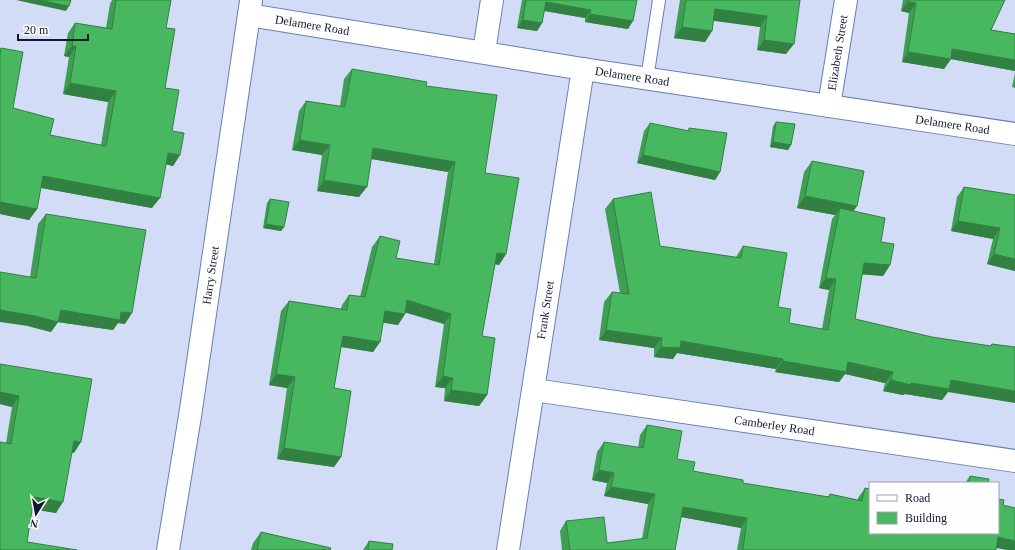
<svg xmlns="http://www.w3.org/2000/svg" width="1015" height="550" font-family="'Times New Roman',serif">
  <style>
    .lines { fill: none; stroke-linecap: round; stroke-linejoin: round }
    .service-casing { stroke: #697eb7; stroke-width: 14 }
    .minor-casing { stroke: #697eb7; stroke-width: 24 }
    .service { stroke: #fff; stroke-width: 12 }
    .minor { stroke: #fff; stroke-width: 22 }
    .wall { fill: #3e9e53 }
    .shaded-wall { fill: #328143 }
    .building { fill: #48b860; stroke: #328143 }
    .labels { text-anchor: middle; stroke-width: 3; stroke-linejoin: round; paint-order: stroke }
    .street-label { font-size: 12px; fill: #10182e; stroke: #fefefe }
  </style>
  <rect width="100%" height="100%" fill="#d2dcf6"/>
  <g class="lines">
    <g class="service-casing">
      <path id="service" d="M647,79L659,0"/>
    </g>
    <g class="minor-casing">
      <g id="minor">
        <path id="s1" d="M249,15L583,69L1015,134"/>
        <path d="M484,52L492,0"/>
        <path id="s2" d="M829,106L846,0"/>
        <path id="s3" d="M534,390L1015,461"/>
        <path id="s4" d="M168,550L190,416L251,1"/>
        <path id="s5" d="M508,550L583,69"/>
      </g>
    </g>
    <use href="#service" class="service"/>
    <use href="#minor" class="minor"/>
  </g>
  <path class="wall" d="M112,0H171L166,28L165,88L172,131L180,155L173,166L166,164L152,208L41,188L37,209L29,220L0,214V50L1,48L13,108L50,135L101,145L108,102L63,94L69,57L64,56L68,33L75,23L106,28L110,4Z
    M522,0H637L628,29L585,22V18L544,11L542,23L537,31L517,28Z
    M680,0H800L786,54L757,50L760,27L713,20L712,31L705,42L674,38Z
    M903,0H1005L991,30L1015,34V71L951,59L944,69L902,62L909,13L901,11Z
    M352,69L426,86L485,173L506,254L499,265L495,264L482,336L487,395L479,406L444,401L445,388L435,387L444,324L406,312L398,325L383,322L380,342L373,352L341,347L334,388L341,457L334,467L277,459L287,388L269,385L281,311L289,301L341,309L342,305L349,295L360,297L372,247L380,236L396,258L434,264L448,172L371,159L359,197L317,191L322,155L292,150L299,111L306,101L340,106L344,79Z
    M1015,73V88L1012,87Z
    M776,122L791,145L788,150L770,147L773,126Z
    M650,123L688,131L689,128L720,172L715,180L637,163L644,131Z
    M812,161L854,211L881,242L890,265L883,276L862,274L855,319L932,337L990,346L992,344L1015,347L948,392L942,400L905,394L903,395L883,391L885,383L845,374L839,382L775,372L776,369L677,353L673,359L654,357V348L599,340L604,302L612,292L620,293L605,209L613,199L660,246L736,257L743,246L778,307L789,323L822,329L829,290L819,288L832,219L835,215L797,208L804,172Z
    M964,187L1015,195V271L987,264L993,239L951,231L957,197Z
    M270,199L284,227L281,231L263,228L267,203Z
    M46,214L125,324L118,323L113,330L58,322L51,332L28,326L30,277L38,224Z
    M0,364L74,453H72L56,513L32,509L27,542L0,550L6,443L12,407L0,404Z
    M647,425L677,459L693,471L743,483L828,497L830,494L858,500V498L865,488L996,548V550H737L741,528L681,517L675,550H562L560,531L566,521L607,543L642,539L648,504L604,496L607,483L592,480L597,452L604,442L638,448L640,435Z
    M970,476L988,483H965Z
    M261,532L330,550H251L253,543Z
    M369,541L392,550H363Z"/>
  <path class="shaded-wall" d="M16,0H39L69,6L66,11Z
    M546,2L591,10L585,18L540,10Z
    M908,2L916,3L909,13L901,11Z
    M715,9L767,16L760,27L707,20Z
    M590,14L633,21L628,29L585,22Z
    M523,20L542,23L537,31L517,28Z
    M682,27L712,31L705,42L674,38Z
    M764,40L794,44L786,54L757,50Z
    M72,46H76L69,57L64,56Z
    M952,49L1015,60V71L951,59L944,69L902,62L908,52Z
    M70,83L116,91L108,102L63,94Z
    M300,140L330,145L322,155L292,150Z
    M773,142L791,145L788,150L770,147Z
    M373,148L455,162L448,172L366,158Z
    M168,153L180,155L173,166L161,163Z
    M643,155L720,172L715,180L637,163Z
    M43,176L160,198L152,208L36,187Z
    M324,180L367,187L359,197L317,191Z
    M805,196L857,206L849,218L840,208L835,215L797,208Z
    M0,202L37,209L29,220L0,214Z
    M958,221L1000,228L993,239L951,231Z
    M266,224L284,227L281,231L263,228Z
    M497,253L506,254L499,265L490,263Z
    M994,254L1015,259V271L987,264Z
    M864,263L890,265L883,276L857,274Z
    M826,278L836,279L829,290L819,288Z
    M407,300L451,314L444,324L400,311Z
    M0,310L121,312L132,313L125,324L118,323L113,330L57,322H58L51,332L28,326L0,322Z
    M385,311L405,314L398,325L378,322Z
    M606,330L662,338L654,348L599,340Z
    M343,336L380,342L373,352L336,346Z
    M681,341L783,359L776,369L677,353L673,359L654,357L661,347Z
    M783,361L848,362L893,372L885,383L845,374L839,382L775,372Z
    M276,374L295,377L287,388L269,385Z
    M443,376L453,378L445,388L435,387Z
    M891,380L911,383L951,380L1015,391V403L948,392L942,400L905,394L903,395L883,391Z
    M451,390L487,395L479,406L444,401Z
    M0,392L19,396L12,407L0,404Z
    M74,441L81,442L74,453L67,452Z
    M284,448L341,457L334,467L277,459Z
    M599,470L614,473L607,483L592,480Z
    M611,487L655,494L648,504L604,496Z
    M34,497L63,502L56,513L26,508Z
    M683,507L747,518L741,528L676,516Z
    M998,537L1015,541V550H1007L991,547Z"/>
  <path class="building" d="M39,0H71L69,6Z
    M116,0H171L166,28L175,29L165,88L179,90L172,131L184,133L180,155L168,153L160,198L43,176L37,209L0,202V54L1,48L23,52L13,108L54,119L50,135L106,146L116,91L70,83L76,46H72L75,23L112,29Z
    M526,0H637L633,21L590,14L591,10L546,2L542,23L523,20Z
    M686,0H800L794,44L764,40L767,16L715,9L712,31L682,27Z
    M908,0H1005L991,30L1015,34V60L952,49L951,59L908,52L916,3L908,2Z
    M352,69L427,82L426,86L497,95L485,173L519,178L506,254L497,253L482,336L495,338L487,395L451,390L453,378L443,376L451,314L407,300L405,314L385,311L380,342L343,336L334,388L351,391L341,457L284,448L295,377L276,374L289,301L347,310L349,295L365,297L380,236L400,241L396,258L439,265L455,162L373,148L367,187L324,180L330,145L300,140L306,101L345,107Z
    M776,122L795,124L791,145L773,142Z
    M650,123L689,131V128L727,133L720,172L643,155Z
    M812,161L864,171L857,206L805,196Z
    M964,187L1015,195V259L994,254L1000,228L958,221Z
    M651,192L660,246L741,258L743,246L787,253L778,307L791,309L789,323L828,330L836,279L826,278L840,208L885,218L881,242L894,244L890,265L864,263L855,319L932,337L991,346L992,344L1015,347V391L951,380L949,389L911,383V385L891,380L893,372L848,362L846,372L783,361V359L681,341L680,348L661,347L662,338L606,330L612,292L629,294L613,199Z
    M270,199L289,202L284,227L266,224Z
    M46,214L146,230L132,313L121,312L120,320L61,310L58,322L35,316L0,310V272L36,278Z
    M0,364L92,379L81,442L74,441L63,502L34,497L27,542L77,550H0V442L11,444L19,396L0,392Z
    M647,425L682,431L677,459L695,462L693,471L743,480V483L829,497L830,494L862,501L865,488L870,489V533H998V499L1004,500L1003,505L1015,508V541L998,537L996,550H743L747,518L683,507L675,550H570L566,521L604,517L607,543L647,538L655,494L611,487L614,473L599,470L604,442L643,448Z
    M970,476L989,479L988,483H969Z
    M261,532L331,548L330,550H257Z
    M369,541L393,544L392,550H368Z"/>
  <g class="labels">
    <g class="street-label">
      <text dy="4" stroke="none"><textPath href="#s1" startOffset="64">Delamere Road</textPath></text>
      <text dy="4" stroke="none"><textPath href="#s2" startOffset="54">Elizabeth Street</textPath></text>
      <text dy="4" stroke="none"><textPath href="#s1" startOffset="388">Delamere Road</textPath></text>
      <text dy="4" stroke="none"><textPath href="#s1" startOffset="712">Delamere Road</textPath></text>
      <text dy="4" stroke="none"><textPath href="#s4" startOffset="278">Harry Street</textPath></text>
      <text dy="4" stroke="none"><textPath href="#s5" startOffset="243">Frank Street</textPath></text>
      <text dy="4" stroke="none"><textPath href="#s3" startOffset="243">Camberley Road</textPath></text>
    </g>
  </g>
  <rect x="869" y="482" width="130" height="52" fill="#fefefe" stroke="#9fa2ab"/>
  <rect x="877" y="495" width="20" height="6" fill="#ffffff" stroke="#9fa2ab"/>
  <text x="905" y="502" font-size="12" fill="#10182e">Road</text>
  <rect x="877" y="512" width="20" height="12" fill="#48b860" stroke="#9fa2ab"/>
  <text x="905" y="522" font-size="12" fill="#10182e">Building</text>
  <g transform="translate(36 514) rotate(191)" stroke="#fefefe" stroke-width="3" paint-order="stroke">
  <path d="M0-3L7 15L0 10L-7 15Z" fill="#10182e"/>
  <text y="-6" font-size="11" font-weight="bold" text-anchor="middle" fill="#10182e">N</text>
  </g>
  <path d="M18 34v6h70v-6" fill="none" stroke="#10182e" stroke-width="2"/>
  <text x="24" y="34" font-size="12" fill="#10182e" stroke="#fefefe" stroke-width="3" paint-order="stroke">20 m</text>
</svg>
